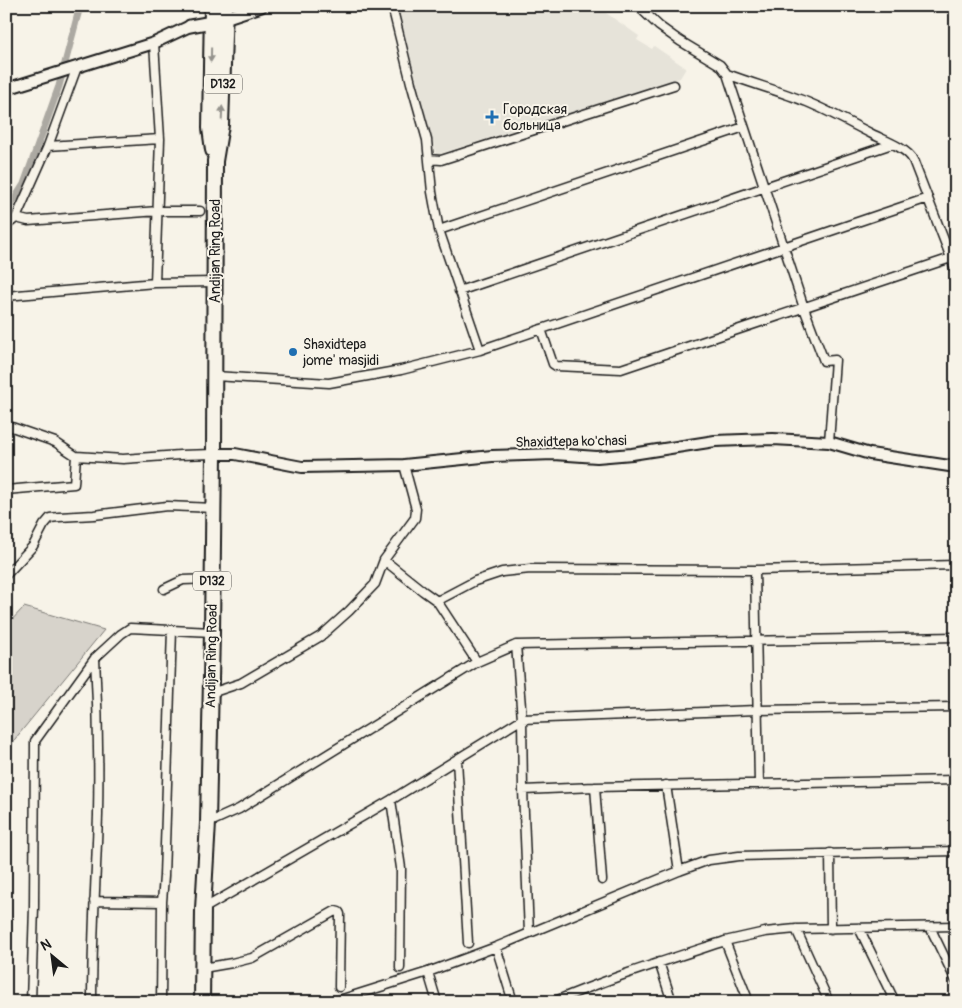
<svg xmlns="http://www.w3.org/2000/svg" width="962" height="1008" font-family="Pangolin,sans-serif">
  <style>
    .built { fill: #e6e3d9 }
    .green { fill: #d7d3cb; stroke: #7a7874 }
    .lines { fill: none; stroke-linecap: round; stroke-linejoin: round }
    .canal { stroke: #aca9a2; stroke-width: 7 }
    .street-casing { stroke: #1c1c1c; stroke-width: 11 }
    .secondary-casing { stroke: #1c1c1c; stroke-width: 14 }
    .primary-casing { stroke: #1c1c1c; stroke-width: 15 }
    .highway-casing { stroke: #1c1c1c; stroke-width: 18 }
    .street { stroke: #f7f3e8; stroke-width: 8 }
    .secondary { stroke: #f7f3e8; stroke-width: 10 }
    .primary { stroke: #f7f3e8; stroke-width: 11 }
    .highway { stroke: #f7f3e8; stroke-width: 14 }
    .oneway { fill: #94928c }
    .poi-dot { fill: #1f6fb2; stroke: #f7f3e8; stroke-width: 2 }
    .labels { text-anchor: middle; stroke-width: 4; stroke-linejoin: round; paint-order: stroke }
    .shield { fill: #f7f3e8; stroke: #5e5c59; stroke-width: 1 }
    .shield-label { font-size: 12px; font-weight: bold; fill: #1c1c1c }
    .poi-label { font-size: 14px; fill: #1c1c1c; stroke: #f7f3e8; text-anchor: start }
    .street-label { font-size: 14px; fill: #1c1c1c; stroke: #f7f3e8 }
  </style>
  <rect width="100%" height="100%" fill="#f7f3e8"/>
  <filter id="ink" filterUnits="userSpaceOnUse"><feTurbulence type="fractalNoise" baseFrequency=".02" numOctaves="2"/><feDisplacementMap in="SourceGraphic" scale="10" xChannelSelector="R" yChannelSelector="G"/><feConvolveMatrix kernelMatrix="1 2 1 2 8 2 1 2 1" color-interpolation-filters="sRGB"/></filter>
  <g filter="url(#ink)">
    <path class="built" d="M397,6H601L606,13L639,36L637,40L652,49L654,46L686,68L680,78L436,155Z"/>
    <path class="green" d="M24,607L104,630L6,750V626Z"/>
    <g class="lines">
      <path class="canal" d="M6,210L12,203L24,184L59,86L80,6"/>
      <g class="street-casing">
        <path id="street" d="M392,6L411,83L427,140L432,192L439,230L480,350
          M638,6L659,26L680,41L720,65L727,74L804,308L824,361L835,360L829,442
          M154,43L160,139L155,283L214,282
          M727,74C753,84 780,91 807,102C829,111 850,123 872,134C884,140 907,148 913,160L951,258
          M48,146L160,139
          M429,159L441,160L674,85
          M16,218L28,221L158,211H200
          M6,226L16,218L48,146L77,67
          M439,230L744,127
          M459,291L892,144
          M6,296L155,283
          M541,329L553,364L556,366L621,369L951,258L956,272
          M215,376L329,383L401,370L480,350L928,198
          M6,425L55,442L76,456L123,459L180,455L214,454
          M6,490L74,484L76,456
          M384,560L423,591L437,601
          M755,570L759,784
          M6,575L33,546L44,525L50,518L59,517L94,515L167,506L214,508
          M164,589L183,580L212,579
          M516,645L522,719L523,790L529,933
          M477,662L437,601L475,581L502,572L530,569L755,570L956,565
          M211,693L241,683L321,636L349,611L375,584L384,560L415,518L416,509L404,465
          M457,760L468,943
          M666,785L679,871
          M595,787L602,880
          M523,790L595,787L956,780
          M391,800L401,868L400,968
          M208,823L239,809L477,662L516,645L956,637
          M830,853L831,929
          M94,901L162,902
          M203,909L391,800L522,719L757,710L956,707
          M930,927L956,981
          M859,928L895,1002
          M796,929L829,1002
          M725,941L765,932L796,929L956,926
          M496,947L513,1002
          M659,962L672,1002
          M203,968L232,963L252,958L335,911L339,912L340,914L339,987
          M428,972L437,1002
          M31,1002L34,907L35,741L95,658L121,634L130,628L212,632
          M92,1002C92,939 96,877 98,815C99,763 98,710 95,658
          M161,1002L162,902L164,876L172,630
          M333,1002L428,972L496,947L679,871L709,860L739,856L956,851
          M553,1002C609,978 667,960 725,941L749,1002"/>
      </g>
      <g class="secondary-casing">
        <path id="secondary" d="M6,89L154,43L190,26
          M214,454H235L302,467L404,465L492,456L554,454L597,457L632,454L715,441L773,439L829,442L870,454L956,467"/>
      </g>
      <g class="primary-casing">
        <path id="primary" d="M190,26L212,22L261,6"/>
      </g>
      <g class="highway-casing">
        <path id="highway" d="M212,6L210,128L213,150
          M202,1002L203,909L208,823L212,632L214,454L215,161L221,125L225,6"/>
      </g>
      <use href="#street" class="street"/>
      <use href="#secondary" class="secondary"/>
      <use href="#primary" class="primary"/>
      <use href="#highway" class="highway"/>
    </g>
    <defs><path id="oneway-solid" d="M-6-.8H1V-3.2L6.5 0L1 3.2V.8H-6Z" transform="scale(1.25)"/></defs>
    <g class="oneway">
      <use href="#oneway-solid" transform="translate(211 55) rotate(91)"/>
      <use href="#oneway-solid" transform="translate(222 113) rotate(-88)"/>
    </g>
  </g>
  <g class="poi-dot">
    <path d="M489.5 109.5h5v5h5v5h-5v5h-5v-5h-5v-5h5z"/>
    <circle cx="293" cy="352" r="5"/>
  </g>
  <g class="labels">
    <g class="shield">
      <rect x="204" y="74.5" width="38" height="19" rx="4"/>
      <rect x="193" y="571.5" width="38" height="19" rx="4"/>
    </g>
    <g class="shield-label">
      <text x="223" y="88">D132</text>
      <text x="212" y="585">D132</text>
    </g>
    <g class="poi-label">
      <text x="503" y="114">Городская<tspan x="503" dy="16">больница</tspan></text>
      <text x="303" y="349">Shaxidtepa<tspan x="303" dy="16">jome' masjidi</tspan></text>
    </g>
    <g class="street-label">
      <text transform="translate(215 251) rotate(-90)" y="5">Andijan Ring Road</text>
      <text transform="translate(571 441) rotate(-1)" y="5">Shaxidtepa ko'chasi</text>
      <text transform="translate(211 656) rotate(-89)" y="5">Andijan Ring Road</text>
    </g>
  </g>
  <rect width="962" height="1008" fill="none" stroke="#f7f3e8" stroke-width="25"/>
  <rect x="12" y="12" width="937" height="983" fill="none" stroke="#1c1c1c" stroke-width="2" filter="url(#ink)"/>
  <g transform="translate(52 956) rotate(331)" stroke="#f7f3e8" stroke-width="4" paint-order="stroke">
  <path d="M0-4L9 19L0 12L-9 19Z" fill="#1c1c1c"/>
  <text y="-8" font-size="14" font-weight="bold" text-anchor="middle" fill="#1c1c1c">N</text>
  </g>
</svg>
